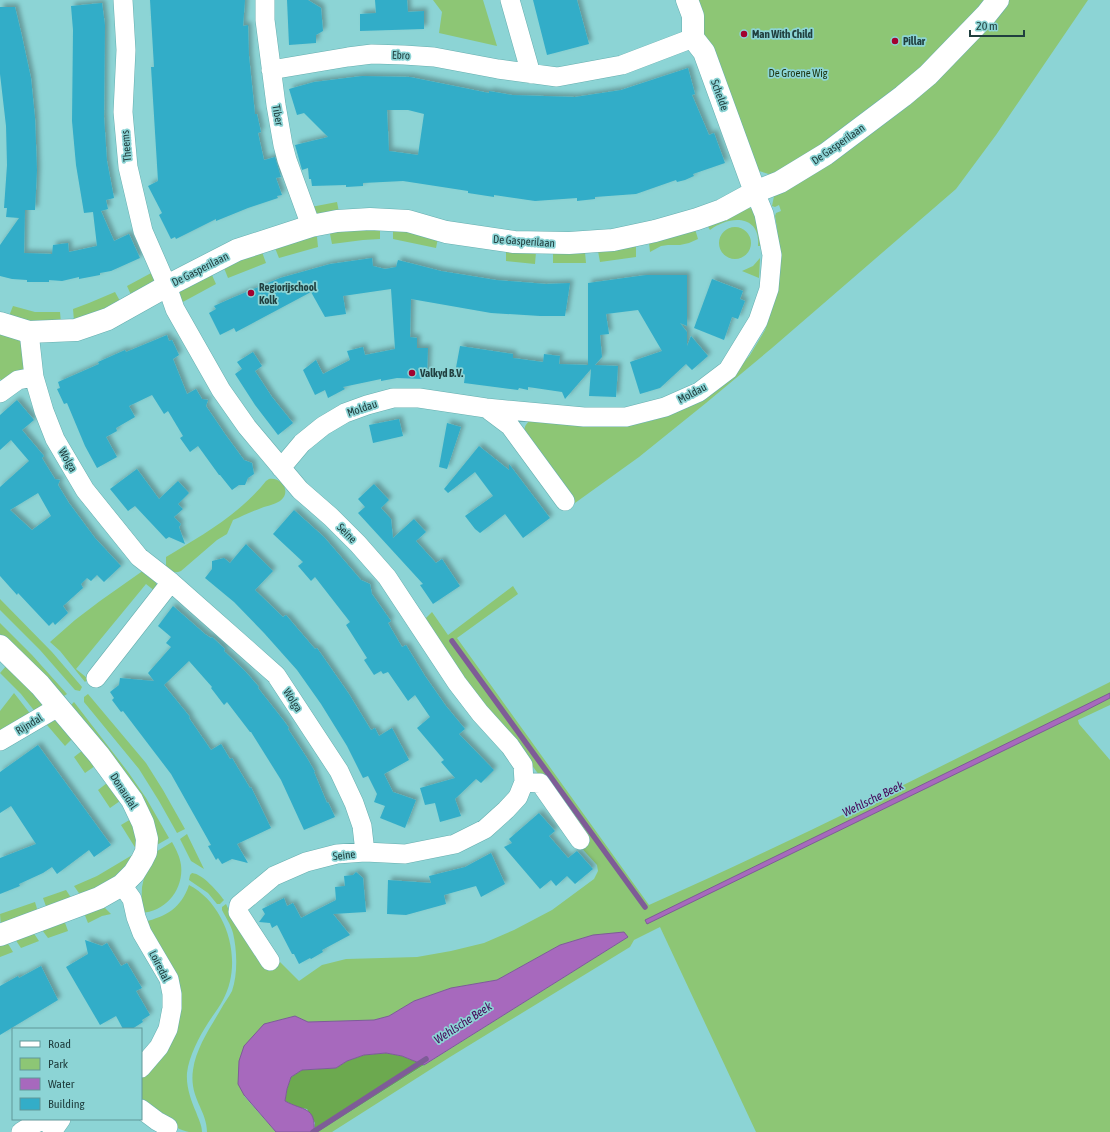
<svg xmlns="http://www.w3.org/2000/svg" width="1110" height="1132" font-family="'Asap Condensed',sans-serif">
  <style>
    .green { fill: #8dc675 }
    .forest { fill: #6ca94f }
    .water { fill: #a769bd; stroke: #7e5c97 }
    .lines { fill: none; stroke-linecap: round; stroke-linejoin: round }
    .stream { stroke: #7e5c97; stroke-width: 5.5 }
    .building { fill: #33adc8; fill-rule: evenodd; filter: url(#shadow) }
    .minor-casing { stroke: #66aeaf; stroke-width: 20 }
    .tertiary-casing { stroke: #66aeaf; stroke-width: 23 }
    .minor { stroke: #fff; stroke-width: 19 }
    .tertiary { stroke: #fff; stroke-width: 22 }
    .poi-dot { fill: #a20230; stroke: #8cd4d5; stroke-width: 1.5 }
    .labels { text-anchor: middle; stroke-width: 3.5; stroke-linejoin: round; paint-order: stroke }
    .poi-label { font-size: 11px; font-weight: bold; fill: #203f3f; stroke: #8cd4d5; text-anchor: start }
    .street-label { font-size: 11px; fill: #203f3f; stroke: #8cd4d5 }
    .park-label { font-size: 11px; fill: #1a320e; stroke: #8cd4d5 }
    .water-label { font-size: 12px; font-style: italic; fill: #460758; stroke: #8cd4d5 }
  </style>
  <defs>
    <filter id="shadow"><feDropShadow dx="3.5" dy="-3.5" stdDeviation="2" flood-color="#0004"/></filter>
  </defs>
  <rect width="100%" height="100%" fill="#8cd4d5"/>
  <path class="green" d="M433,0H483L497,46L439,33L442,12Z
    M694,0H988L919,71L826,143L772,175L759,171L704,39Z
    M1008,0H1088L996,135L956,189L772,348L706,403L639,457L575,503L524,434C524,425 527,422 534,418L627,425L647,422L666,416L735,373L750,355L765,330L775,301L780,267L777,228L775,216L776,213L781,211L779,205L775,207L772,206L774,196Z
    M337,202L339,212L316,215L311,207Z
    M749,208L753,209L764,246H758C761,214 729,215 710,230L707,225Z
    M380,227V239L363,240L332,244L330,234L331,232Z
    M719 243a16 16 0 1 1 32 0a16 16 0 1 1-32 0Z
    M393,229L438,238L436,248L393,239Z
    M695,229L698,239L689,243L680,245H668L661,246L650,252L649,243Z
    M315,235L317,237L318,247L279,258L275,248Z
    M636,245V257L600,262L598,251Z
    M506,251L536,252L535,264L506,261Z
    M262,252L266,263L228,278L224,268V266Z
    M585,252L586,263H553V253Z
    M760,258L759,278L742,271L753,266Z
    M153,272L154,277V283L132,297L127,286Z
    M211,273L216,284L181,303L179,294L181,290Z
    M115,292L120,301L119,305L74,321L73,309L89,303Z
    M13,306L35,312H60L61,323L43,326L9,316Z
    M0,333L19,340L21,343L25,370L3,382L0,379Z
    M269,479C282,477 292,492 280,501C274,505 265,506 259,509C250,512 241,517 233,520L227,534L217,540L181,571C174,574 170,571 166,566V557C201,536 240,514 266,481Z
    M144,570L155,581L159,589L156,592L146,584L76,669L87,678V680L85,682L60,651L50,642L75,620L100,601Z
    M513,586L518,594L457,638L649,905C805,836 957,758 1110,682V705L1078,720L1079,724L1110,760V1132H756L660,927L634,940L630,947L450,1057L332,1132H318L628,937L593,935L560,945L497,980L451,988L414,1001L389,1016L374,1020L308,1022L295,1016L264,1024L244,1096L276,1132H207C207,1110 189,1098 193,1070C196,1048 210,1028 221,1009C224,1003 229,997 232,991C238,974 237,950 233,933C231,925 226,918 222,910V907L226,904L237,927L279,961L299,981L322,965L346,959L417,957L451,951L484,943L514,930L552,910L594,879L598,871L597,865L577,843L556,798L528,760L492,718L424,620L432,612L448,635Z
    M0,599L52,652L82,687L80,691L75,690L40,650L0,610Z
    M0,623L32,655L67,694L61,698L0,634Z
    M7,665L44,706L36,713L21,694L0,673Z
    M14,693L32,716L0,735V711Z
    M88,694L146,763L163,790L185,829L177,833L159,801L139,769L84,702V697Z
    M74,702L128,772L146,798L169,838L155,846L69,707Z
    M58,720L73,738L65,746L47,725L53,721Z
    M83,750L95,766L85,773L74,757Z
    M107,783L120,801L110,808L98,790Z
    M131,819L138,829L136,849L121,825Z
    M187,834L204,869L191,861L180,839Z
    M172,842C176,849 180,857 181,865C184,889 166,912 141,913L142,887L144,878L154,853Z
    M134,854L126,872L81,896L74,886L97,876Z
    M192,873C203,874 218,892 224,900L220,904H217L208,893L189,880L190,875Z
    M189,885C227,905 244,961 223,1000C219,1008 213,1015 208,1023C199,1037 189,1056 187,1073C186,1087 191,1100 196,1112C198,1118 202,1125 202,1132C198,1132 193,1132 189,1132C173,1129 153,1111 141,1101V1078L153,1067L179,1017L144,922C167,916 181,908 189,885Z
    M66,890L72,899L47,909L43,898Z
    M35,902L38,912L1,926L0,914Z
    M104,907L111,914L102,916L88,923L84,913Z
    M64,920L68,931L48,938L42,930Z
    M33,932L39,941L21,948L15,939Z
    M7,942L13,952L0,957V943Z"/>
  <path class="forest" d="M386,1053L402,1056L424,1065L318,1132H314L315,1123L307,1109L296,1107L285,1101L287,1089L291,1077L302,1070L336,1068L347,1061L364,1055Z"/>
  <path class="water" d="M1110,693V698L1079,714L647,924L645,920Z
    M624,932L628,937L424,1065L402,1056L386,1053L364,1055L347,1061L336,1068L302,1070L291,1077L287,1089L285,1101C303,1111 316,1106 314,1132H276L244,1095L238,1084L239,1061L244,1046L264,1024L295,1016L308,1022L374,1020L389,1016L414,1001L451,988L497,980L560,945L593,935Z"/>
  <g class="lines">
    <path class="stream" d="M452,641L645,907
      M313,1132L426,1059"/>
  </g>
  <path class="building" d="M150,0H245L243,26L248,25L249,56L255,114H257L261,132L258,133L264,160L275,157L281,177L276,178L282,195L277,196L278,198L248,208L216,221V219L176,239L175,237L171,239L159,215L162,213L148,186L158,181L151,67H154Z
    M287,0H308L321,8L323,31L316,35V43L289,45Z
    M375,0H407L408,12L424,11V29L360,31V14L376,13Z
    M533,0H577L589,44L547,55Z
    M102,3L105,25L104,117L107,161L114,198L106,200L108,209L101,211L114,241L129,234L140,258L111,271L100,273V275L79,279V277L62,281L49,280V282H27V280L12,279L0,276V245L19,218L6,217L7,208H4L7,165L6,126L0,74V7H15L21,32L31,78L35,118L37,170L35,210H25L24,253L52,254L53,245L68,243L69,252L97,246L93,212L84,213L76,165L72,121L73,30L71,6Z
    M688,68L695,94L692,95L709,135L714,133L725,163L693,174L694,176L685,180L677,182L676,180L636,194L595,197V199L577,201V198L535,201L494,195V197L468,193V191L403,181L363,183V186L346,187V185L312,186L311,179H309L308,168L302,170L295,145L328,137L304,113L297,115L289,89L314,82L362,76L410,77L489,93V91L512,95L575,97L621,90ZM387,110H408L424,114L418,155L389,151Z
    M372,258L373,266L385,269L396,267L398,260L441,271L496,280L546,284L570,283L565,316H540L491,313L411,299L410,337L417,338V348H428L427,377H422V379L397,378L381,381V379L343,387L345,389L328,398L325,390L315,395L303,370L316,360L323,374L350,360L347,351L363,347L365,355L395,349L391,289L343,296L346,314L325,317L311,292L236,332L234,328L220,335L209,313L216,309L214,306L232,298L280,278L330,264Z
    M646,275H687V326L680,323L687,332V346L691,336L708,356L692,370L686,364L660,388L640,394L630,362L662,351L638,310L606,314L609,334L600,335L602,357L595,365L618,366L616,397L589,396L591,369L565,399L562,392L528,387V390L519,388L518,390L464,383L465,375L455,373L460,346L513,354V358L543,362L544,354L560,356L559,364L588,365V283Z
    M712,279L743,291L740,299L745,301L738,319L732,317L724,340L694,328Z
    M167,335L169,341L172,340L179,355L173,359L187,394L196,389L202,399L208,400L206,406L225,434L244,460L252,463L254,474L248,478L245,485H239L232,490L220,475H219L198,446L190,452L180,438L183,436L168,411L164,414L152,395L129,406L135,417L116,428L117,431L106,437L117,457L97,468L85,446L67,403L64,404L57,389L60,388L58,382L99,364L98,362L125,350L126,352Z
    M253,352L262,366L255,371L272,397L293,423L278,435L255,405L235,374L242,369L237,362Z
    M17,400L34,420L22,430L44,456L42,458L55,479L60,480L58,485L69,503L95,538L121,566L104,582L97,575L91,581L87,578L81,584L83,588L63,606L68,613L55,625L53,622L49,626L18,593L17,595L0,576V487L29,461L11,440L0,450V415ZM38,493L51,516L32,530L10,510Z
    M399,419L403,436L373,443L369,425Z
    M447,423L461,427L447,469L439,467Z
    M479,446L509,470V464L550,518L523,538L505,514L480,533L475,529L465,516L493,496L475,472L448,493L444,489Z
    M137,469L159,499L178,481L189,493L178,504L183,509L174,517L181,524L179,527L185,544L169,537L166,539L135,506L128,511L110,489Z
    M374,484L389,500L381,508L391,519L393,538L414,519L426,532L416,541L436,563L442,559L460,586L433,604L420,585L423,584L358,513L365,507L358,499Z
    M294,510L324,537L361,580L370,584L372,594L391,621L388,623L402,647L406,645L425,676L446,706L465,729L459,734L494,770L481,783L476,779L455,799L461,816L440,822L435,803L425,805L420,788L455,778L441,762L444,760L417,728L430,717L415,695L408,701L388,672L383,674L381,671L374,675L364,660L367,658L346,625L350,622L315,577L311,581L298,566L303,562L273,534Z
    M246,544L273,571L255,590L283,617L286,615L315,649L317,648L349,694L371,730L375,728L379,736L392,728L409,760L384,774L393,792L416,800L405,828L380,818L385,806L374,802L377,794L368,776L363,778L347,746L321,704L297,670L264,633L234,602L205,578L212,569V561L224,558L230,563Z
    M173,606L205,634L211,638L212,637L225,649L224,651L245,671L259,687L258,688L284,721L289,728L288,729L307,758L315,772H314L327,803L328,802L335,817L304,830L281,780L251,732H250L227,702L224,705L211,688L212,687L189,661L164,685L190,717L189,718L211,750L221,744L230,759L232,758L250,788L251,787L271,828L237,844L248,863L232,859L222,864L218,858L216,860L208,846L211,845L171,774L123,711L121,712L112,700L114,698L110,692L119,685L120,678L154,681L148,673L171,647L166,643L171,637L158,626Z
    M38,745L111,845L94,857L89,850L57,874L52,867L43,873L19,884L20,886L0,894V858L36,844L11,806L0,813V772Z
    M539,813L555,831L549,836L568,858L577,851L593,869L575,884L567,876L556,886L551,880L540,889L504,847L512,843L509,839Z
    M491,853L505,884L481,897L476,886L444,895L446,904L406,915L387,914L388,880L431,883L429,876L465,867Z
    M356,872L363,878L366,912L333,914L350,935L322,950L323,952L311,959L310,958L299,964L294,954H292L277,925L272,928L270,923L259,922L265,914L262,909L284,898L287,906L293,903L301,918L336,900L335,887L345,886L344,876L353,875Z
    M85,940L102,946L107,943L121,966L127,963L142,988L136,991L150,1015L142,1020L143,1022L132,1029H123L116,1016L100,1025L66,967L88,954Z
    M41,966L58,1000L0,1035V986L18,976L19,978Z"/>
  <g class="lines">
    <g class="minor-casing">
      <path id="minor" d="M123,0L126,50L123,112L128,167L143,231L167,286L175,309L221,390L247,427L300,490L331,517L358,544L387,577L457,683L480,713L510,746L523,765L524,782L518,797L506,810L485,829L455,844L405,854L365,852L337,854L306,862L274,876L239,905L238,912L270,961
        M265,0V20L276,105L283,145L287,160L311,226
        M510,0L531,74
        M271,70L348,57L372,54L404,55L434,57L498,69L557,77L622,65L693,38
        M29,332L34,377L44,411L55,439L85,490L139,557L171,582L276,675L339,771L354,803L362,826L365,852
        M0,393L18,380L34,377
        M486,408L510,426L565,501
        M281,468L302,443L323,426L345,413L367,405L393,398H419L486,408L584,417H626L665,407L699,392L728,370L758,321L769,289L772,255L764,214L755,192
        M96,678L171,582
        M0,741L58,707
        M524,782L540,783L580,840
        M122,885L132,899L136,917L142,933L169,979L172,994V1008L168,1029L159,1047L141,1068
        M141,1109L157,1121L168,1127
        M21,1132L32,1125L45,1119
        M52,1132L61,1119"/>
    </g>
    <g class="tertiary-casing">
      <path id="tertiary" d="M687,0L693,16V38L704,52L755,192
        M0,323L29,332L76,330L108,319L167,286L237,250L311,226L337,221L370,219L408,221L446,232L514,242L569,243L613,240L655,231L697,219L722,210L755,192L780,182L826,154L903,96L928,75L986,15L998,0
        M0,646L40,685L99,755L132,800L143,823L147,839L146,852L142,860L134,873L122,885L99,898L0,935"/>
    </g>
    <use href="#minor" class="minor"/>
    <use href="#tertiary" class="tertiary"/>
  </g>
  <g class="poi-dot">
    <circle cx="744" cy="34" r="4"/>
    <circle cx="895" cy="41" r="4"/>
    <circle cx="251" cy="293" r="4"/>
    <circle cx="412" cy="373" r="4"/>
  </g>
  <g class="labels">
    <g class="poi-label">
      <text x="752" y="38">Man With Child</text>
      <text x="903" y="45">Pillar</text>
      <text x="259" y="291">Regiorijschool<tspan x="259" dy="13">Kolk</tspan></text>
      <text x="420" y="377">Valkyd B.V.</text>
    </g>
    <g class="street-label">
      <text transform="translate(401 55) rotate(2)" y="4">Ebro</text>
      <text transform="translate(720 95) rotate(70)" y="4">Schelde</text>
      <text transform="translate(278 115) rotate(80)" y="4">Tiber</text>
      <text transform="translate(838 144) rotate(-35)" y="4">De Gasperilaan</text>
      <text transform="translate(126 146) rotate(-95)" y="4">Theems</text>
      <text transform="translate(524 241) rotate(4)" y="4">De Gasperilaan</text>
      <text transform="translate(200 269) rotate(-27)" y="4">De Gasperilaan</text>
      <text transform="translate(692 393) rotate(-28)" y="4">Moldau</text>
      <text transform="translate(362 408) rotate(-19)" y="4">Moldau</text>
      <text transform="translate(68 460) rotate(60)" y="4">Wolga</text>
      <text transform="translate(347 533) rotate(45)" y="4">Seine</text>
      <text transform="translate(293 700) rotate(57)" y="4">Wolga</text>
      <text transform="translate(29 724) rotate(-31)" y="4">Rijndal</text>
      <text transform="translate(124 791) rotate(57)" y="4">Donaudal</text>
      <text transform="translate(344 855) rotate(-7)" y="4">Seine</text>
      <text transform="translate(160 966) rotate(63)" y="4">Loiredal</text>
    </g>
    <g class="park-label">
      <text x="798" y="77">De Groene Wig</text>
    </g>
    <g class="water-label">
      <text transform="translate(873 799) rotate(-26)" y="4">Wehlsche Beek</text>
      <text transform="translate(463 1023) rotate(-33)" y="4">Wehlsche Beek</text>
    </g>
  </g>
  <rect x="12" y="1028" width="130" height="92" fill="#8cd4d5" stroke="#619899"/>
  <rect x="20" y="1041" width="20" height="6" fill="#ffffff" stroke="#619899"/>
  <text x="48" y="1048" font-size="12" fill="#203f3f">Road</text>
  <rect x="20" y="1058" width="20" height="12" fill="#8dc675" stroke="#619899"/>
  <text x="48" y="1068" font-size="12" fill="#203f3f">Park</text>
  <rect x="20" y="1078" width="20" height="12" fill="#a769bd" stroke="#619899"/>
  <text x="48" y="1088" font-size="12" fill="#203f3f">Water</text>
  <rect x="20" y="1098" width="20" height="12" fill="#33adc8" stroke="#619899"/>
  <text x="48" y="1108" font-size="12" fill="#203f3f">Building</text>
  <path d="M970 30v6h54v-6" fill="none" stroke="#203f3f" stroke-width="2"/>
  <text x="976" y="30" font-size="12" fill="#203f3f" stroke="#8cd4d5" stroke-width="3" paint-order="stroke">20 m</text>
</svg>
